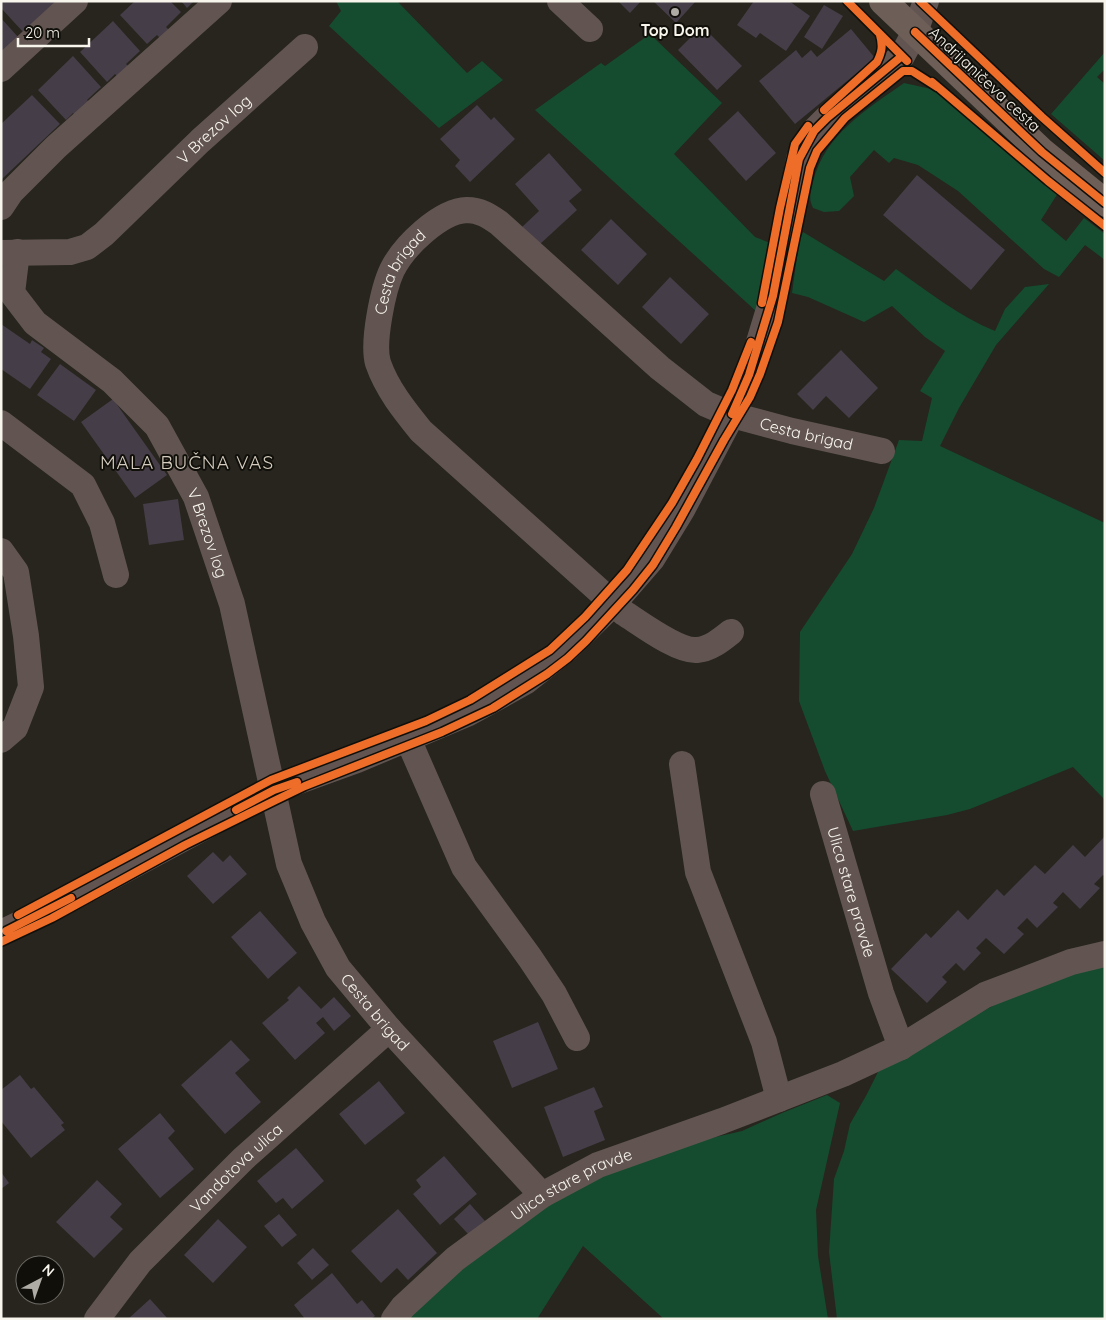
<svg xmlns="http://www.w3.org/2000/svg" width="1106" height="1320" font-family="Quicksand,sans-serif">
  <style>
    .green { fill: #154c2f }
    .building { fill: #453d47 }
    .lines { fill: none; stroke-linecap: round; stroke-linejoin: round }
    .minor { stroke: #625551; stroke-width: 26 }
    .major { stroke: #6e5e58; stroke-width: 28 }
    .cycleway-casing { stroke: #110f0a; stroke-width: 11 }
    .cycleway { stroke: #ee6e29; stroke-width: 8 }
    .poi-dot { fill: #afaca5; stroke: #110f0a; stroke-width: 2 }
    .labels { text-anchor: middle; stroke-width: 4; stroke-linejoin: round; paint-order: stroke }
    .poi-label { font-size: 16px; font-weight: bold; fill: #f8f5ed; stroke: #110f0a }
    .street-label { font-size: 16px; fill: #f8f5ed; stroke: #110f0a }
    .quarter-label { font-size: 19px; letter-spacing: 1px; fill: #d4cdbf; stroke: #110f0a }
  </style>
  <rect width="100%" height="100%" fill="#27251e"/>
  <path class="green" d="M336,1H397L467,73L482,61L503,80L439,128L329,26L341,11Z
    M650,34L722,103L674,154L755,237L770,243L757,312L535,110L601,63L605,66Z
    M1105,52V69L1097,77L1105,84V161L1051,114Z
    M904,83L936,90L1022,166L1058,193L1041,220L1066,241L1084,218L1105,234V260L1085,245L1059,277L1044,269L958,191L918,165L894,158L889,163L874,150L850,177L854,196L839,211L824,212L813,208C808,198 811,193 813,182C825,134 866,110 904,83Z
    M803,232L884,281L896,269C927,291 960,317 995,331L1005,309L1025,287L1049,284L996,345L959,408L940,446L1105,523V800L1073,767L970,809L947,815L853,831L825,771L799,701L800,632L852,554L874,508L899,440L922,441L932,398L920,391L945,351L925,337L892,306L864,322L808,297L792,293L799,242Z
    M1105,964V1319H837L829,1252L834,1179L844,1151L850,1124L867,1094L880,1068L1027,987Z
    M827,1095L840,1103L816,1210L818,1256L828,1319H664L583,1246L537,1319H403L413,1306L545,1208L580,1186L635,1163L707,1139L742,1131L782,1113Z"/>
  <path class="building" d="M1,1H58L24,33L1,8Z
    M135,1H170L181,12L166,27L170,31L161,39L157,35L147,44L120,15Z
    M181,1H194L187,8Z
    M618,1H641L630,13Z
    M653,1H696L676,23Z
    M754,1H789L810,16L786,51L760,33L756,38L737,25Z
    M824,5L843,16L822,49L804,37Z
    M1,18L18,37L1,53Z
    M113,21L140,51L126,64L130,68L119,78L115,74L107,82L80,52Z
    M702,26L742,66L717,90L678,50Z
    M851,29L875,58L795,124L759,81L796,50L802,58L811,50L817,57Z
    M73,56L101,87L87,100L91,104L77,117L73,113L66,120L38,90Z
    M32,95L60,124L1,180V124Z
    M477,105L491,120L494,117L515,139L470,182L455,166L460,160L440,139Z
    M738,111L776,153L746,181L708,139Z
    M549,153L582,190L569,201L577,210L539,245L522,227L539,211L515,184Z
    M917,175L1005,250L971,290L883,215Z
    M611,219L647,254L618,285L581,250Z
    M670,277L709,314L681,344L642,307Z
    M1,324L30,344L32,340L44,348L41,352L51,359L30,389L1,369Z
    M841,350L878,388L849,418L826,396L813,410L797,394Z
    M60,364L96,390L74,421L37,395Z
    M113,399L167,475L135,498L81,422Z
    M178,499L184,540L149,545L143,504Z
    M1105,836V876L1103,875L1094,884L1100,888L1080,909L1063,892L1053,903L1058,907L1037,928L1027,918L1017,928L1024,934L1004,954L986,938L976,948L981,953L964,971L956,963L942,977L947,982L927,1003L891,969L926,933L931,938L958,910L968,920L997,889L1004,896L1035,865L1045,874L1073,845L1085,857Z
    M213,852L223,862L230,855L247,874L213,904L187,876Z
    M260,911L297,953L268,979L231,937Z
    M299,986L321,1009L334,997L351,1016L334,1031L323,1017L316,1023L325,1033L295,1060L262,1023L289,1000L287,998Z
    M538,1022L558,1069L512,1088L493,1041Z
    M231,1040L250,1060L235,1073L261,1102L225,1134L181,1085Z
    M20,1075L31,1089L34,1087L64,1123L61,1125L65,1130L31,1158L1,1121V1090Z
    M379,1081L405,1113L365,1145L339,1114Z
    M594,1087L603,1107L594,1111L605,1140L563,1157L544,1107Z
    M160,1113L175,1131L168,1138L194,1169L160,1198L118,1149Z
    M296,1148L324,1181L292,1209L283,1198L276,1203L257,1181Z
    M444,1156L477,1194L440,1225L413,1194L421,1187L416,1180Z
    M1,1172L9,1183L1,1189Z
    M97,1180L122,1204L110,1217L123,1229L94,1258L56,1222Z
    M470,1204L485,1221L469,1235L454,1219Z
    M398,1209L437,1253L408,1280L397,1268L381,1283L351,1251Z
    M279,1214L297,1235L282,1247L264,1226Z
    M218,1219L247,1247L213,1283L184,1255Z
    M313,1248L329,1265L312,1280L297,1263Z
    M332,1273L357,1304L362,1300L375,1316L371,1319H305L294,1305Z
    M150,1299L168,1319H128Z"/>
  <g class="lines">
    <g class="minor">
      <path d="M560,1L590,29"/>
      <path d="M1,69L75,1"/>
      <path d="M1,207L11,192L56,147L219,1"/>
      <path id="s1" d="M17,252L12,293L35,323L112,381L157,426L196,497L232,604L289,864L313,922L338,968L389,1029L542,1195"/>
      <path id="s2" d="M1,253L70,252L87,247L104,234L200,141L305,47"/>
      <path d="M1,423L83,485L102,523L116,575"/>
      <path d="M1,551L16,572L26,636L31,687L15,728L1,740"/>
      <path id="s3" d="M731,632C721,640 710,649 697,650C678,652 640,623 624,613L421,431C404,410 387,389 378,363C372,343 383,289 392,270C404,246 440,211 467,210C480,210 489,216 499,223L660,368L706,404L732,415L792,431L882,451"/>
      <path d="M408,739L464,867L530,958L554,994L577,1038"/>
      <path d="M682,764L698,872L764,1042L779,1099"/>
      <path id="s4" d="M823,794L881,993L901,1047"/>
      <path d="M1,933L59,905L274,790L357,760L469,713L525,682L568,648L613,604L652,559L682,510L732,415L749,375L773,296L799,159L814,131L827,118L902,56L915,32L926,1"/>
      <path id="s5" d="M97,1319L140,1262L243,1159L389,1029"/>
      <path id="s6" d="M394,1319L403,1307L455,1259L542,1195L598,1165L722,1121L843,1074L901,1047L985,995L1071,962L1105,954"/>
    </g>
    <path class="major" d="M883,1L1042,152L1105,203"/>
    <g class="cycleway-casing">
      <path id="cycleway" d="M847,1L907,61
        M920,1L1042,117L1105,173
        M915,32L1042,152L1105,203
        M932,82L1048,181L1105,226
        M824,110L877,62C882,52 883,46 880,35
        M762,303L780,208L795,144L808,126
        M732,414L749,375L773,296L799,159L814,131L827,118L902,56
        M236,810L274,790L297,782
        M18,915L271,780L426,721L470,700L550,650L585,617L627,570L672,503L697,459L732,390L751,342
        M6,931L71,898
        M1,942L52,918L185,845L276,800L305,786L442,732L493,708L547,674L568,658L586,641L633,590L653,565L676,527L724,440L750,397L760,374L778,322L810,168L817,151L845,118L903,71H912L937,87"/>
    </g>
    <use href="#cycleway" class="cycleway"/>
  </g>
  <circle class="poi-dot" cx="675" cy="12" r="5"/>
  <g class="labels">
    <g class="poi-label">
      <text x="675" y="36">Top Dom</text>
    </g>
    <g class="street-label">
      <text transform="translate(985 79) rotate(43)" y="6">Andrijaničeva cesta</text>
      <text dy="6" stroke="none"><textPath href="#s2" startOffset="260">V Brezov log</textPath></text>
      <text dy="6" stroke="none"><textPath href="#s3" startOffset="572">Cesta brigad</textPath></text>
      <text dy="6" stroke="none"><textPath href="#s3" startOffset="1085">Cesta brigad</textPath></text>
      <text dy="6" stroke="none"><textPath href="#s1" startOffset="358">V Brezov log</textPath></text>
      <text dy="6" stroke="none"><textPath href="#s4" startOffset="102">Ulica stare pravde</textPath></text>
      <text dy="6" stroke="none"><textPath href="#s1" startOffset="872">Cesta brigad</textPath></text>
      <text dy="6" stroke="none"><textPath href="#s5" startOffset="206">Vandotova ulica</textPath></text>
      <text dy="6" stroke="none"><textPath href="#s6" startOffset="225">Ulica stare pravde</textPath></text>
    </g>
    <g class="quarter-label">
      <text x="187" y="469">MALA BUČNA VAS</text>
    </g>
  </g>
  <rect width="1106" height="1320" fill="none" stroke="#f8f5ed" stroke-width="5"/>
  <g transform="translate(40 1280) rotate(41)"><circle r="24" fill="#110f0a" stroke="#6d6b65"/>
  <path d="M0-4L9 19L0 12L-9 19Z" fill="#afaca5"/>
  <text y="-8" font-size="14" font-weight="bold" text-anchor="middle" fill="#f8f5ed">N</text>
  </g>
  <path d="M18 38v8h71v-8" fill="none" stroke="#f8f5ed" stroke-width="2.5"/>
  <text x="25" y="38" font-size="15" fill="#f8f5ed" stroke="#110f0a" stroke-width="4" paint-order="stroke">20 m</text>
</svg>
